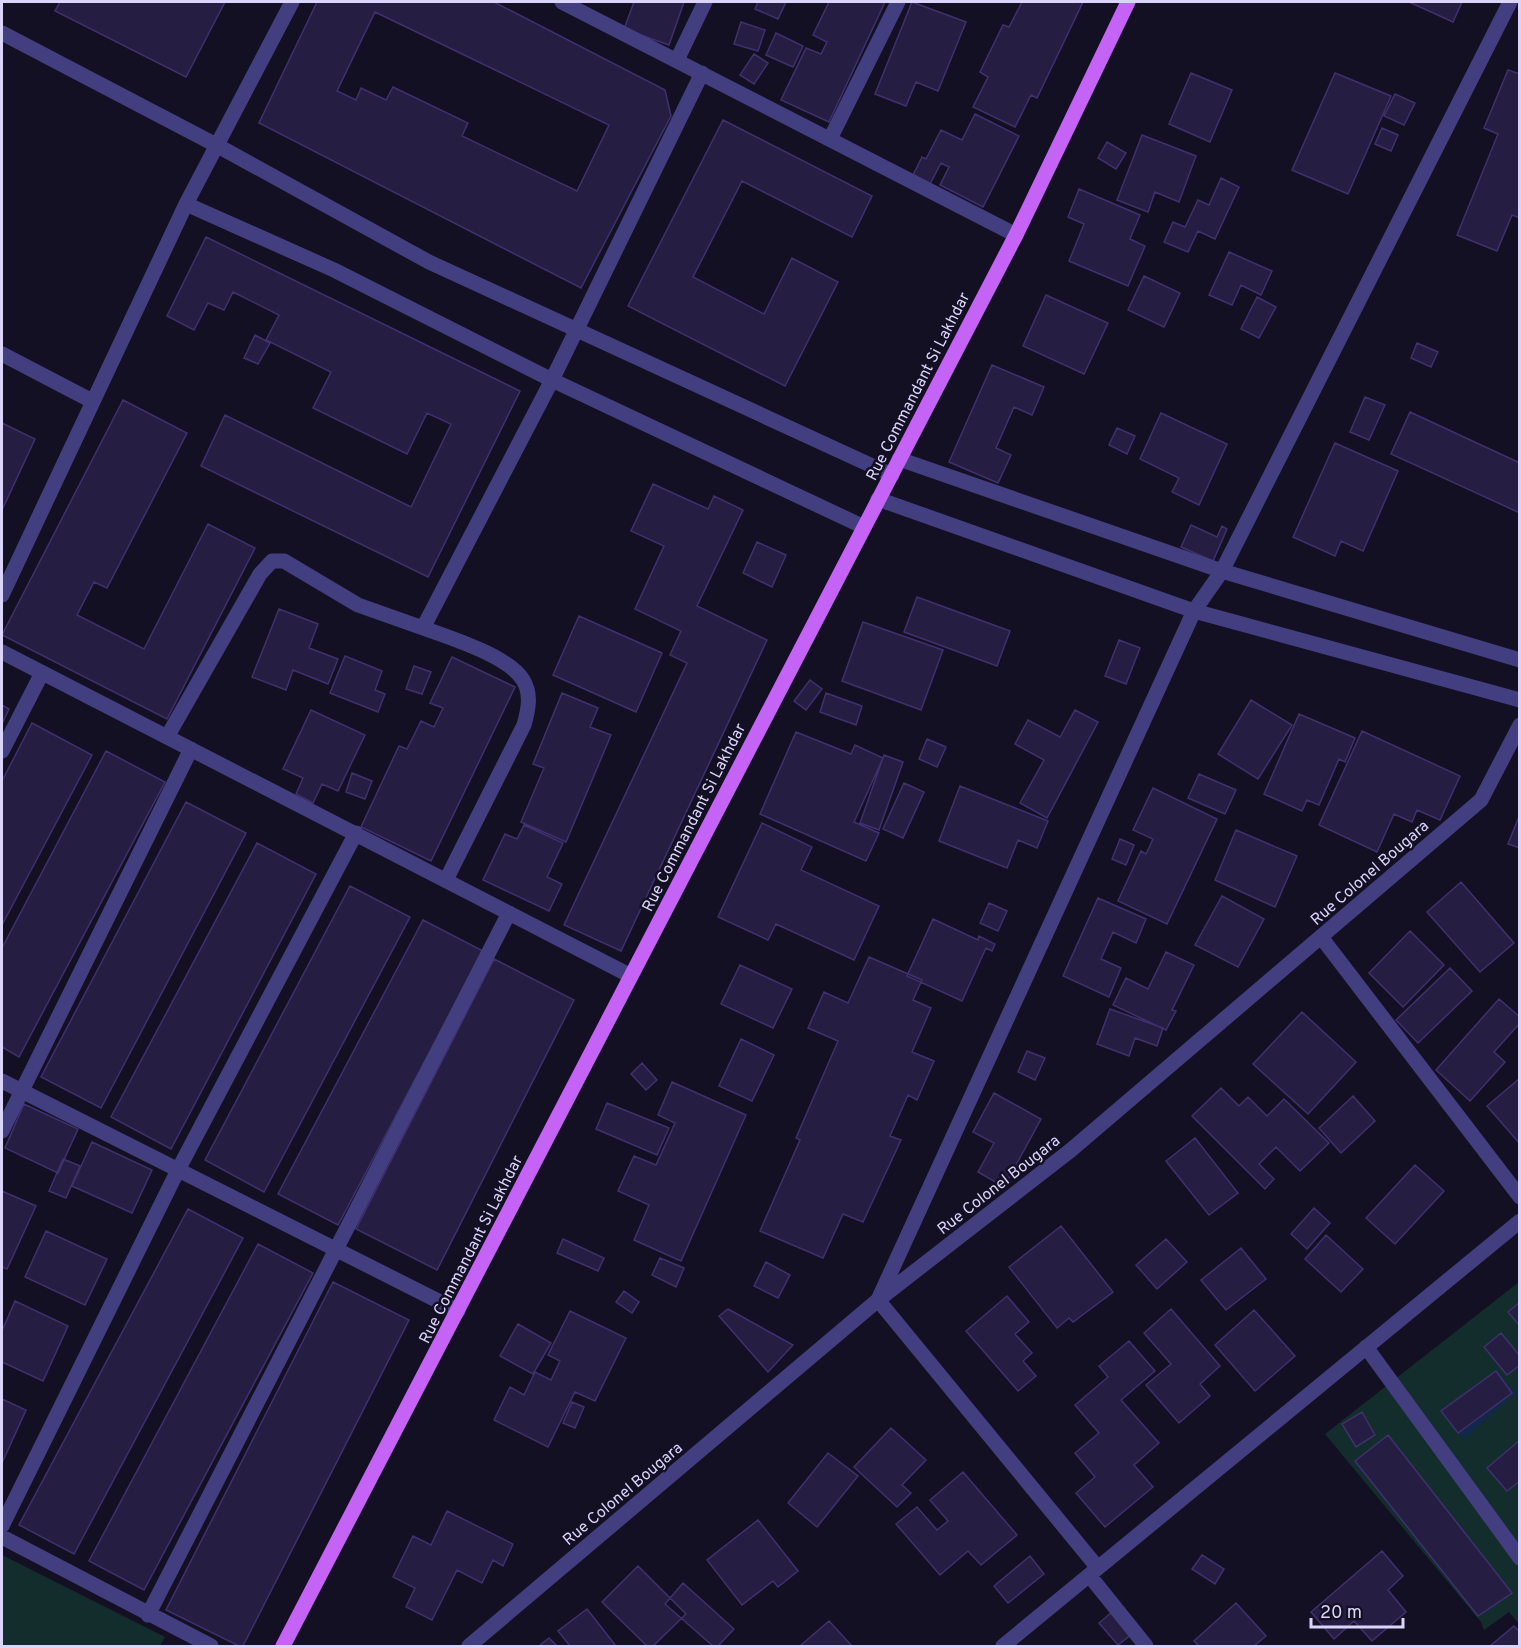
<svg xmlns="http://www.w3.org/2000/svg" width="1521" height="1648" font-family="Overpass,sans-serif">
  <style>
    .green { fill: #132d2d }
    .water { fill: #13274a }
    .building { fill: #261d43; stroke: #3f316e; stroke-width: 1.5; fill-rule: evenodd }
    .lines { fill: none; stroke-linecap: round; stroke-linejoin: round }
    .minor { stroke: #433e7f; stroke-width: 15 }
    .major { stroke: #c463f5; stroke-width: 15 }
    .labels { text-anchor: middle; stroke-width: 5; stroke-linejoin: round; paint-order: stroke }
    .street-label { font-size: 16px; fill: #dbd5fc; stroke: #141024 }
  </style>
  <rect width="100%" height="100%" fill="#141024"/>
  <path class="green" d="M1519,1282V1624L1509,1612L1484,1630L1481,1622L1325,1434Z
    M2,1555L165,1637L160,1646H2Z"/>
  <path class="water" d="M1497,1371L1516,1393L1464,1439L1445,1417Z"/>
  <path class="building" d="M60,2H225L186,77L55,11Z
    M317,2H494L665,90L671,116L581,288L259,123ZM375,12L609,125L577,191L462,136L468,123L393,87L386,100L361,88L356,100L337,91Z
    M634,2H684L669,45L624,29Z
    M758,2H786L778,19L755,9Z
    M829,2H885L829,122L781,100L806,48L821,54L827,42L813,35Z
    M912,2L966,22L938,91L916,82L906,106L875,94Z
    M1022,2H1083L1037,98L1031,95L1015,127L973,107L988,77L980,72L1003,25L1009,27Z
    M1409,2H1462L1453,22Z
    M741,22L765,30L758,51L734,44Z
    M776,33L803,46L793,67L766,55Z
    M754,54L768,63L754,84L740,75Z
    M1508,70L1520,74V218L1512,215L1497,251L1457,235L1498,134L1484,128Z
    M1191,73L1232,90L1210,142L1169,124Z
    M1335,73L1391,96L1348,194L1292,170Z
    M1395,94L1415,103L1404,125L1384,116Z
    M975,114L1019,136L983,207L940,185L949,167L941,163L930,184L913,175L922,157L926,159L941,130L962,140Z
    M723,120L872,196L852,237L742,181L693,277L764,314L792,258L838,282L785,386L628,306Z
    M1382,128L1398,135L1391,151L1375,144Z
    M1142,135L1196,156L1179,202L1155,192L1148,212L1117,200Z
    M1107,142L1126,153L1116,169L1098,158Z
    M1221,178L1239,187L1215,239L1198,231L1188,252L1164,242L1173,222L1185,227L1198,200L1209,205Z
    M1079,189L1140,215L1130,239L1145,246L1128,286L1069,261L1084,224L1068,217Z
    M206,237L520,391L428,577L201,466L225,415L411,507L451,424L427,413L407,454L313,408L331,372L266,340L279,315L233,292L224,310L208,303L194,330L167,316Z
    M1229,252L1272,271L1261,295L1241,285L1232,305L1209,295Z
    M1144,276L1180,293L1164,327L1128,310Z
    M1046,295L1108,323L1084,374L1023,346Z
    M1257,297L1276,307L1259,338L1241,329Z
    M255,335L270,343L258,364L244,358Z
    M1417,343L1438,352L1431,367L1411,358Z
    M992,365L1044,387L1032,415L1014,407L996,448L1011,455L998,483L949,462Z
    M1365,397L1385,405L1369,440L1350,432Z
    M123,400L187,433L107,588L94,582L77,615L144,649L208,524L255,548L167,719L2,635Z
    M1410,412L1520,463V513L1391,454Z
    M1161,413L1227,444L1199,505L1172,492L1179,478L1140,459Z
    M2,423L35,439L2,510Z
    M1117,428L1135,436L1127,454L1109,445Z
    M1335,443L1398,471L1363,551L1341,541L1335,556L1293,537Z
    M653,484L708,509L714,496L743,510L697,606L767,640L621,951L564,925L687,663L670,655L681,631L635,609L664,546L631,531Z
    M1191,525L1217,537L1222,526L1227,529L1213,561L1181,547Z
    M757,542L786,555L772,587L743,573Z
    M917,597L1010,631L997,666L904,632Z
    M279,609L318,624L309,648L338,659L328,684L293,670L286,690L252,677Z
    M579,616L662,653L636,712L553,675Z
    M863,622L943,650L921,710L842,681Z
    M1119,640L1140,648L1126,684L1105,676Z
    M345,656L382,671L375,690L385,694L378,712L330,693Z
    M452,657L515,687L431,861L361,827L399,746L407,749L421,721L434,727L443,708L430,703Z
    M414,666L431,672L422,694L406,689Z
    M810,680L822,689L806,710L794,701Z
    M562,693L598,708L590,727L611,735L566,842L521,822L544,768L533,764Z
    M826,693L862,706L856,725L820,712Z
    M1251,700L1292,725L1258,779L1218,754Z
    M2,705L9,709L2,724Z
    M311,710L365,735L338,791L322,784L313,803L296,794L303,778L283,769Z
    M1075,710L1098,722L1047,818L1020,803L1044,760L1015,744L1028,720L1060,737Z
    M1299,714L1355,738L1345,762L1339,759L1319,805L1307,800L1302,811L1264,794Z
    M32,723L92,755L2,925V781Z
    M1362,731L1460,776L1440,820L1417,810L1412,822L1394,814L1377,852L1319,825Z
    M796,732L851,754L855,745L883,758L854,822L879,833L866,861L760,814Z
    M927,739L946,747L937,767L919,759Z
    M106,751L165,782L19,1057L2,1047V948Z
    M884,755L903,762L879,830L860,823Z
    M352,773L372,781L365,799L346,792Z
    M1199,774L1236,790L1225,814L1188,798Z
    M904,783L924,792L903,838L883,829Z
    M960,786L1048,821L1037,848L1018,840L1007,868L939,841Z
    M1153,788L1217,819L1167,924L1118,901L1141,851L1146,854L1153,839L1133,830Z
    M186,802L246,833L101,1108L41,1077Z
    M1520,814V848L1508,844Z
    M762,823L812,847L801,870L879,906L854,960L776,924L768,940L718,917Z
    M524,825L563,843L547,877L562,884L549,911L483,880L505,834L517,839Z
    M1236,830L1297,856L1275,907L1215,880Z
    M1120,839L1134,845L1126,865L1112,859Z
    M257,843L316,874L171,1149L111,1117Z
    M1461,882L1514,943L1480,972L1427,912Z
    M350,886L410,917L264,1192L205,1160Z
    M1222,896L1264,919L1238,967L1195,945Z
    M1098,898L1146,919L1136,943L1113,932L1101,959L1121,968L1109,997L1063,976Z
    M989,903L1007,911L998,931L980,923Z
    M933,919L978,940L979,936L995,944L992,951L986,948L962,1001L907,976Z
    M423,920L483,951L338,1225L278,1194Z
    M1410,931L1444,965L1403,1007L1369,973Z
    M1166,952L1194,965L1172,1010L1176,1011L1166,1030L1113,1005L1126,978L1148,989Z
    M869,957L922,980L913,1000L931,1008L912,1052L934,1061L917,1100L908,1095L890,1136L901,1140L863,1222L843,1214L823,1258L760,1231L800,1140L796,1138L838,1041L808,1028L824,992L848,1003Z
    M494,959L574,1000L437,1270L356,1229Z
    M740,965L792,989L773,1028L721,1004Z
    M1450,968L1472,991L1418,1043L1396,1020Z
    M1499,999L1520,1017V1023L1494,1052L1505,1062L1470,1101L1436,1070Z
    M1110,1009L1163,1028L1157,1046L1135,1038L1129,1056L1097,1044Z
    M1302,1012L1356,1062L1308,1114L1253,1064Z
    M741,1039L774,1055L752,1101L719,1086Z
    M1027,1051L1045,1058L1035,1080L1018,1072Z
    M642,1063L657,1080L646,1090L631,1074Z
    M1520,1078V1144L1487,1106Z
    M672,1082L746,1115L681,1261L634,1240L649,1205L618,1191L634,1156L656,1165L675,1123L658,1115Z
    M1221,1088L1239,1106L1248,1097L1267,1116L1284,1099L1329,1143L1300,1171L1276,1147L1259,1164L1274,1179L1265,1189L1192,1116Z
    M994,1093L1041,1119L1004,1187L978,1172L994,1143L973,1132Z
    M1353,1096L1375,1121L1341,1153L1319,1128Z
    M607,1103L669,1128L657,1155L596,1129Z
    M24,1104L78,1129L58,1173L5,1148Z
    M1195,1138L1238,1193L1209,1215L1166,1161Z
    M92,1142L152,1170L132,1213L72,1186Z
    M63,1159L80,1166L66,1198L49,1191Z
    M1415,1165L1444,1191L1395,1244L1366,1218Z
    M2,1191L36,1206L7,1269L2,1267Z
    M1314,1208L1330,1223L1307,1249L1291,1234Z
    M188,1209L243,1238L74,1554L19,1525Z
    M1061,1226L1113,1292L1073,1322L1069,1318L1057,1328L1009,1267Z
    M46,1231L107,1259L85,1305L25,1277Z
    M1326,1235L1363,1269L1341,1292L1305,1259Z
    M563,1239L604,1258L598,1271L557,1253Z
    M1166,1239L1187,1262L1157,1289L1136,1265Z
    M258,1244L313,1273L144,1590L89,1561Z
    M1241,1248L1266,1279L1226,1310L1201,1280Z
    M660,1258L684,1268L676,1287L652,1275Z
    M766,1262L790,1275L778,1298L754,1286Z
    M333,1282L409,1320L243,1646H239L166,1610Z
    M624,1291L639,1302L632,1313L616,1302Z
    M1007,1296L1029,1322L1015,1334L1032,1353L1023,1361L1036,1376L1018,1391L966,1331Z
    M15,1301L68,1326L43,1381L2,1362V1331Z
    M1520,1302V1326L1508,1312Z
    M728,1309L793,1345L768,1372L719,1316Z
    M1171,1309L1220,1366L1200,1384L1210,1396L1179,1423L1146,1385L1171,1364L1144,1333Z
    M1254,1310L1295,1356L1255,1391L1215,1345Z
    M570,1311L626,1338L595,1401L575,1392L548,1447L494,1420L510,1387L524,1395L535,1372L551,1380L560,1361L548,1355Z
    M518,1324L551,1343L533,1374L500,1356Z
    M1501,1333L1520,1356V1365L1507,1375L1484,1347Z
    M1129,1341L1155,1371L1121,1400L1159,1443L1134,1465L1153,1487L1105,1527L1076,1493L1095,1477L1075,1453L1099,1433L1075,1405L1108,1377L1099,1366Z
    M1496,1371L1512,1393L1458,1433L1441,1411Z
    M2,1399L26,1410L2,1463Z
    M572,1402L584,1407L575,1428L563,1423Z
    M1362,1412L1375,1435L1356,1447L1342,1424Z
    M891,1428L926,1460L902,1485L911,1493L897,1507L854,1467Z
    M1388,1435L1512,1593L1478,1616L1355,1461Z
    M1520,1440V1481L1507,1491L1487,1468Z
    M828,1453L858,1476L817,1527L788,1503Z
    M963,1472L1017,1535L981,1565L968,1551L940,1575L896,1524L917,1507L937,1530L948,1521L930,1500Z
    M447,1511L513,1544L503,1566L493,1560L482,1583L457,1570L432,1620L406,1607L415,1588L393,1577L413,1536L431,1545Z
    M758,1520L798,1571L778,1587L773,1581L742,1605L707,1560Z
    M1382,1551L1403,1576L1388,1590L1406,1612L1372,1641L1354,1621L1334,1639L1311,1612Z
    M1202,1555L1224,1569L1215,1584L1192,1569Z
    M1030,1556L1044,1574L1008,1603L994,1586Z
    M638,1566L686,1614L653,1646H647L602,1602Z
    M683,1583L734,1629L718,1646H713L665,1604Z
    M1236,1603L1266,1636L1254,1646H1199L1194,1641Z
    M587,1609L616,1646H570L558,1631Z
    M1112,1612L1131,1635L1118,1645L1099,1623Z
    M829,1621L852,1646H800Z
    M1514,1626L1520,1632V1646H1490Z
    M549,1638L557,1646H539Z"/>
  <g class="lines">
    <path class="minor" d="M562,2L1016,235
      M2,33L218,146L429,262L892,475
      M677,60L705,2
      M830,139L898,2
      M186,204L334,270L552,380L702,73
      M2,354L92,401
      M899,459L1222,571L1520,660
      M878,499L1194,611L1520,700
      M2,595L186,204L292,2
      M423,628C448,637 509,656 523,680C532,694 528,711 524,725L446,880
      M2,652L631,976
      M167,737L260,574L272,561H284L358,605L423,628L552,380L864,527
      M2,751L42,673
      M1321,937L1520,1197
      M2,1081L458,1311
      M2,1131L191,749
      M1366,1347L1520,1558
      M2,1526L178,1170L356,833
      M2,1537L211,1646
      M1098,1568L878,1300L1194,611L1222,571L1510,2
      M1089,1575L1146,1646
      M148,1615L509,913
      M469,1646L878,1300L1071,1150L1481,800L1520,725
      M1003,1646L1520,1221"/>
    <path class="major" d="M283,1646L1016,235L1128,2"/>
  </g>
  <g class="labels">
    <g class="street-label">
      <text transform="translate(917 386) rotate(-63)" y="6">Rue Commandant Si Lakhdar</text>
      <text transform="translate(693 817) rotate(-63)" y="6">Rue Commandant Si Lakhdar</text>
      <text transform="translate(1369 872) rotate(-41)" y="6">Rue Colonel Bougara</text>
      <text transform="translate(998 1184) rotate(-38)" y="6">Rue Colonel Bougara</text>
      <text transform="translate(470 1249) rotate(-63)" y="6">Rue Commandant Si Lakhdar</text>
      <text transform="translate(622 1493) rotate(-40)" y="6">Rue Colonel Bougara</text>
    </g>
  </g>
  <rect width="1521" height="1648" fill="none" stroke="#dbd5fc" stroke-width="6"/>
  <path d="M1311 1618v9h92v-9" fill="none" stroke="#dbd5fc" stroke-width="3"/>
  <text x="1320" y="1618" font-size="18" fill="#dbd5fc" stroke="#141024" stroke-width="4.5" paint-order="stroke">20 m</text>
</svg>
